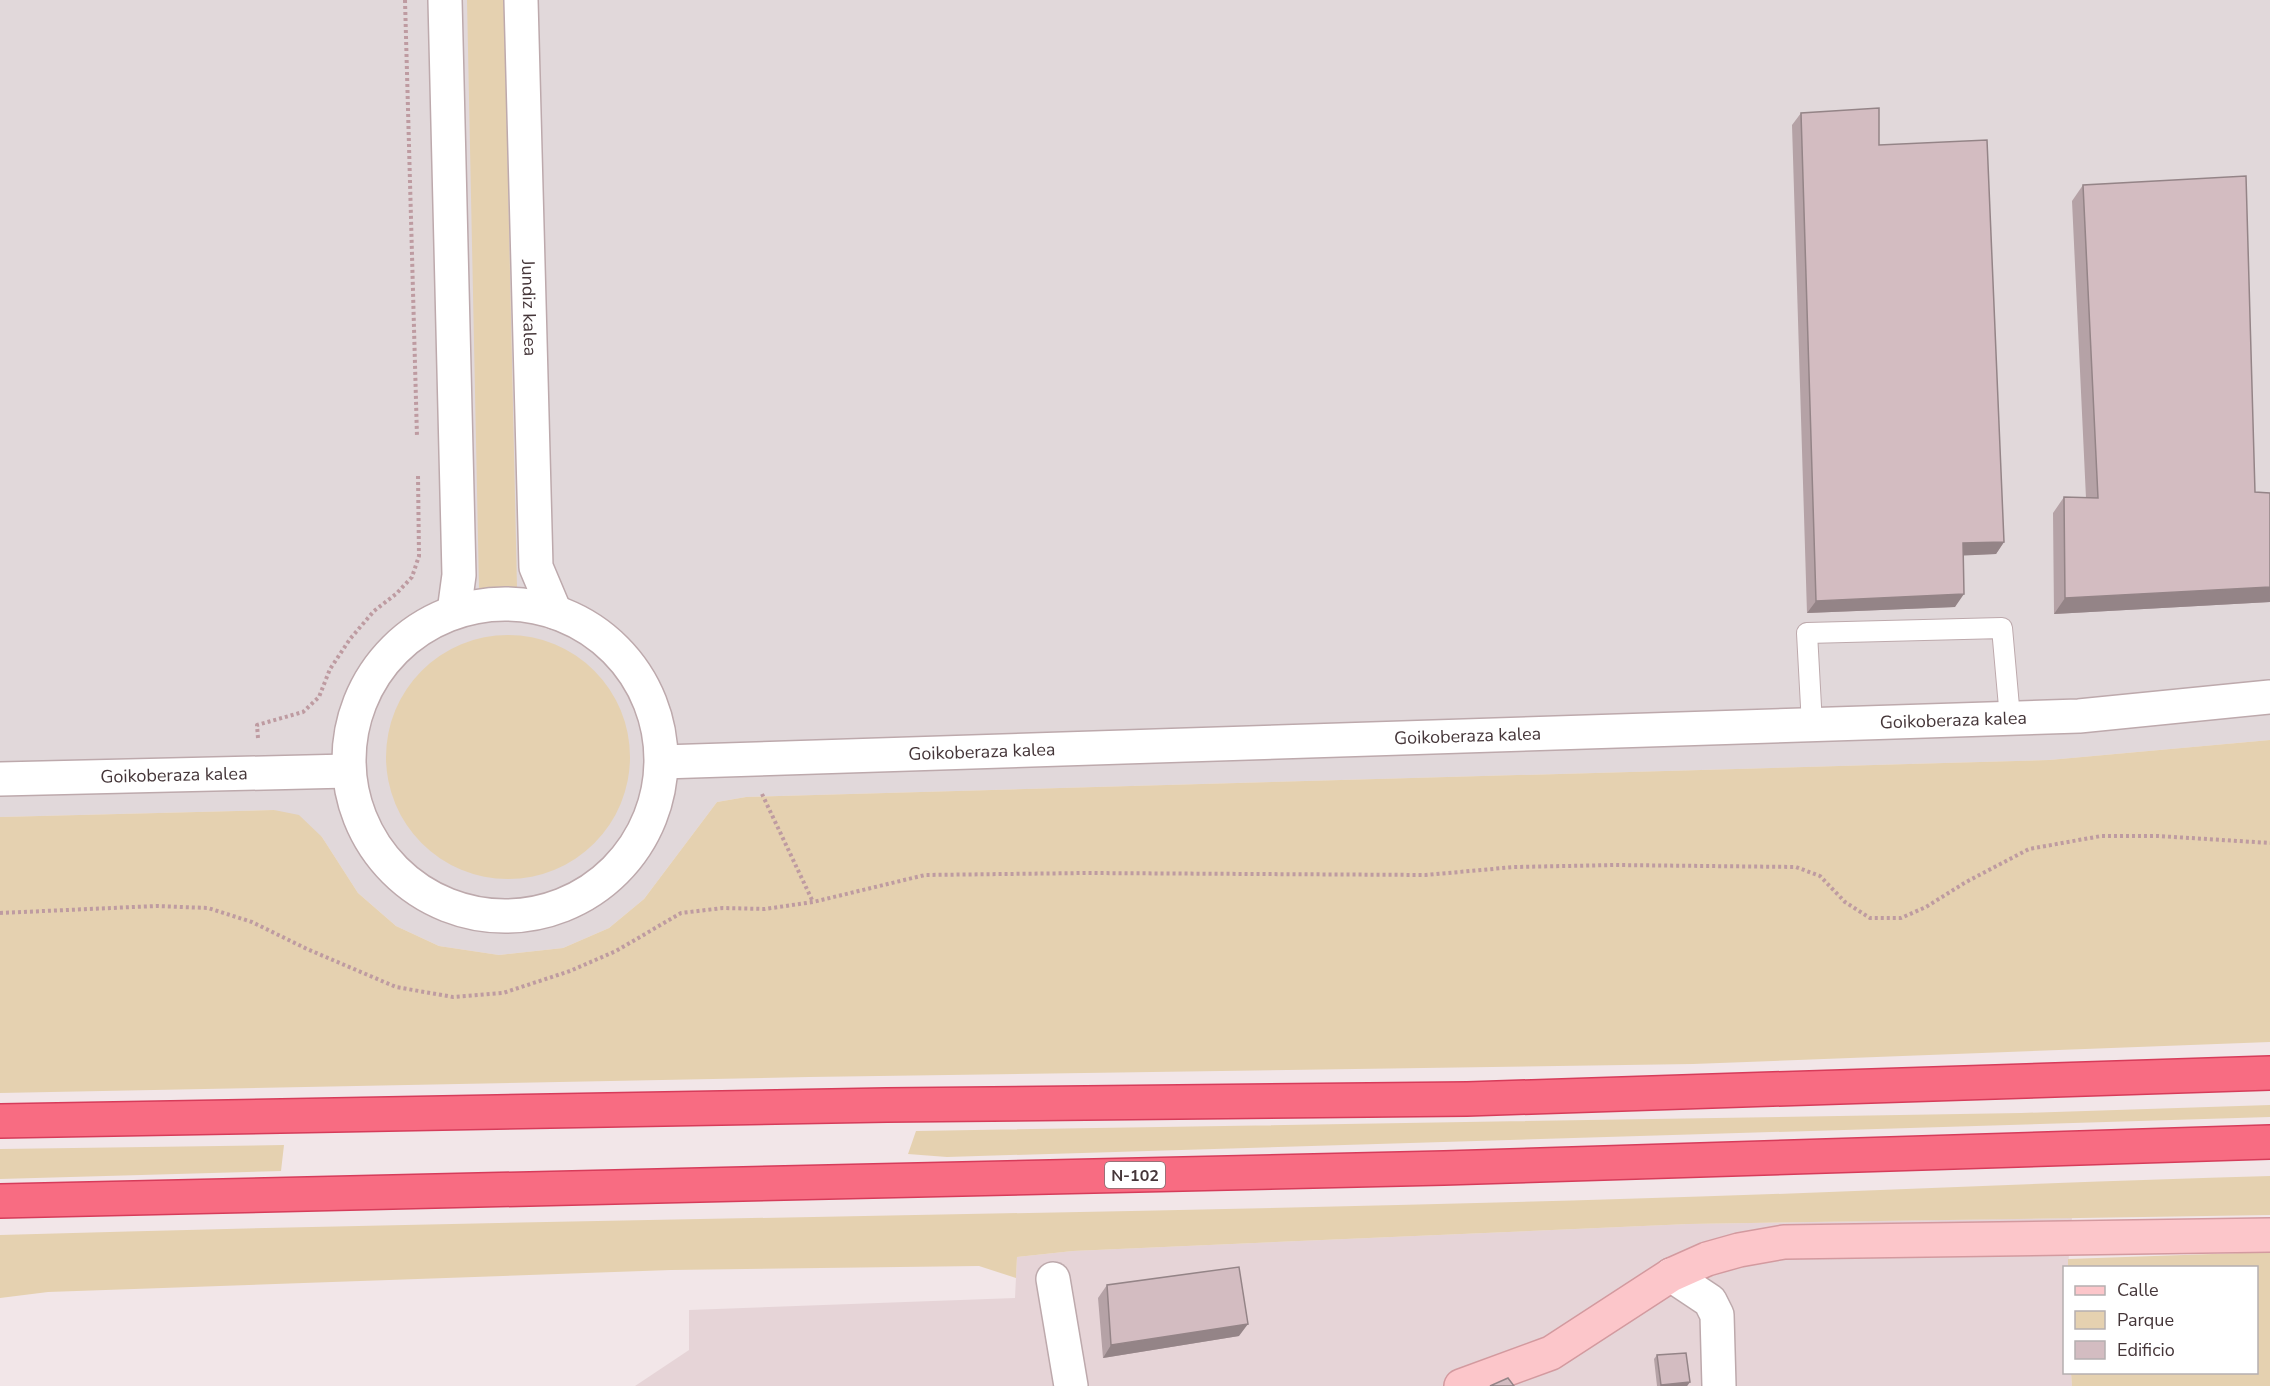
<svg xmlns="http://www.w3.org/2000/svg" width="2270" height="1386" font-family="'Nunito Sans',sans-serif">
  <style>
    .residential { fill: #e6d4d7 }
    .industrial { fill: #e1d8da }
    .green { fill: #e5d1b0 }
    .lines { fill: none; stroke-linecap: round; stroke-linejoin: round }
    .lane-casing { stroke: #bda9ac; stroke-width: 22 }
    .street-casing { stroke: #bda9ac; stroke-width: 36 }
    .secondary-casing { stroke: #d39a9f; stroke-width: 36 }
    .highway-casing { stroke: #d63c5a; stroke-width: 36 }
    .path { stroke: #be9ba1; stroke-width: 4; stroke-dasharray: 3 3; stroke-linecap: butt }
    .lane { stroke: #fff; stroke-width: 20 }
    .street { stroke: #fff; stroke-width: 33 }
    .secondary { stroke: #fcc6ca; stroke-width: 33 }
    .highway { stroke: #f86c82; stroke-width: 33 }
    .wall { fill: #b5a2a6 }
    .shaded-wall { fill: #948487 }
    .building { fill: #d3bcc1; stroke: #948487; stroke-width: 1.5 }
    .labels { text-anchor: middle; stroke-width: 4.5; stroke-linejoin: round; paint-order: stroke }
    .shield { fill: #fff; stroke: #7d7274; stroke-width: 1.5 }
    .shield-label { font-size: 16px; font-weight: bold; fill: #453639 }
    .street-label { font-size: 18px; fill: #453639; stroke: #fff }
  </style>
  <rect width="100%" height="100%" fill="#f2e6e8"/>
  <path class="residential" d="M2072,1218L2068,1267L2064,1268V1372L2071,1373L2072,1386H635L689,1350V1310L1015,1298L1017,1257L1073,1251L1689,1224Z"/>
  <path class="industrial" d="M0,0H2270V740L2049,760L746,797L717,802L644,899L609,928L563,948L499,955L439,946L396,926L358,893L322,837L274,810L0,817Z"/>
  <path class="green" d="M467,0H504L517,588H479Z
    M386 757a122 122 0 1 1 244 0a122 122 0 1 1-244 0Z
    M2270,740V1042L1693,1064L809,1077L0,1093V817L274,810L299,815L322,837L358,893L396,926L439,946L499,955L563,948L609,928L644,899L717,802L746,797L2049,760Z
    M2270,1105V1117L947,1157L908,1154L916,1131L2021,1113Z
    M284,1145L281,1171L0,1179V1149Z
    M2270,1176V1215L1689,1224L1073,1251L1017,1257L1016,1278L979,1266L671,1270L48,1292L0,1298V1235C540,1219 1080,1215 1620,1199C1837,1193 2053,1182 2270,1176Z
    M2270,1252V1386H2072L2071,1373L2256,1372V1268H2068V1259Z"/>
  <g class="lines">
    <g class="lane-casing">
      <path id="lane" d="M1812,725L1807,633L2002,628L2010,718"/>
    </g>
    <g class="street-casing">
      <g id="street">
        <path d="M445,0L459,575L454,612"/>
        <path id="s1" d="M521,0L536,567L555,612"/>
        <circle cx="505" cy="760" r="156"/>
        <path id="s2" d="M662,762L2079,716L2270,697"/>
        <path id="s3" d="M0,779L348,771"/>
        <path d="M1671,1275L1710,1301L1717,1315L1719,1386"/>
        <path d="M1053,1279L1071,1386"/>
      </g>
    </g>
    <g class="secondary-casing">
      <path id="secondary" d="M1461,1386L1551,1353L1671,1275L1707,1259L1739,1250L1784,1242L2270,1235"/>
    </g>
    <g class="highway-casing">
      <path id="highway" d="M0,1121L887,1105L1467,1099L2270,1073
        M0,1201L1444,1168L2270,1142"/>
    </g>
    <path class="path" d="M405,0L417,437
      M258,738L257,725L303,712L319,697L330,669L350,639L374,611L396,594L412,577L419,556L418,475
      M762,794L813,902
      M0,913L156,906L208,908L252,922L307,949L396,987L453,997L503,993L570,971L616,951L681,913L723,908L765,909L813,902L925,875L1086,873L1426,875L1514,867L1616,865L1796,867L1820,876L1845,902L1870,918H1901L1926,907L1966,882L2029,849L2101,836H2158L2270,843"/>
    <use href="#lane" class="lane"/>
    <use href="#street" class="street"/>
    <use href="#secondary" class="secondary"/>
    <use href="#highway" class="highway"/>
  </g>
  <path class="wall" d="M1801,113L1879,145L2004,542L1996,554L1963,555L1955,607L1807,613L1792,125Z
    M2083,185L2255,492L2270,493V602L2054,614L2053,513L2064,497L2086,498L2072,201Z
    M1107,1285L1239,1336L1103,1358L1098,1298Z
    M1657,1355L1690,1382L1687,1386H1657L1654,1359Z"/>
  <path class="shaded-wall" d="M2004,542L1996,554L1954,556L1963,543Z
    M2270,587V602L2054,614L2065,598Z
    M1964,594L1955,607L1807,613L1816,601Z
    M1248,1324L1239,1336L1103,1358L1111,1345Z
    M1690,1382L1687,1386H1660L1661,1385Z"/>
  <path class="building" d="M1879,108V145L1987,140L2004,542L1963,543L1964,594L1816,601L1801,113Z
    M2246,176L2255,492L2270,493V587L2065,598L2064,497L2098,498L2083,185Z
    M1239,1267L1248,1324L1111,1345L1107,1285Z
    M1686,1353L1690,1382L1661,1385L1657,1355Z
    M1508,1378L1514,1386H1490Z"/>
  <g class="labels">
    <rect class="shield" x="1105" y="1162" width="60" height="26" rx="4.5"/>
    <g class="shield-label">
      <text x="1135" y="1181">N-102</text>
    </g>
    <g class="street-label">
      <text dy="6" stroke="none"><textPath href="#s1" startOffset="308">Jundiz kalea</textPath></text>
      <text dy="6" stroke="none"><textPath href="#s2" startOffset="1292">Goikoberaza kalea</textPath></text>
      <text dy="6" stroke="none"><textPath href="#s2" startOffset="806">Goikoberaza kalea</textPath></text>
      <text dy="6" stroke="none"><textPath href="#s2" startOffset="320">Goikoberaza kalea</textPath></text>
      <text dy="6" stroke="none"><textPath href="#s3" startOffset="174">Goikoberaza kalea</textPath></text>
    </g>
  </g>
  <rect x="2063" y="1266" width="195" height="108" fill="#ffffff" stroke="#b5afb0" stroke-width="1.5"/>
  <rect x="2075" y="1286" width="30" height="9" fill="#fcc6ca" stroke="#b5afb0" stroke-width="1.5"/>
  <text x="2117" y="1296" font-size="18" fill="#453639">Calle</text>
  <rect x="2075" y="1311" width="30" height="18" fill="#e5d1b0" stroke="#b5afb0" stroke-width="1.5"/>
  <text x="2117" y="1326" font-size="18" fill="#453639">Parque</text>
  <rect x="2075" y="1341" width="30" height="18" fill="#d3bcc1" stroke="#b5afb0" stroke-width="1.5"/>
  <text x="2117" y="1356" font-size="18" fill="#453639">Edificio</text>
</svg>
